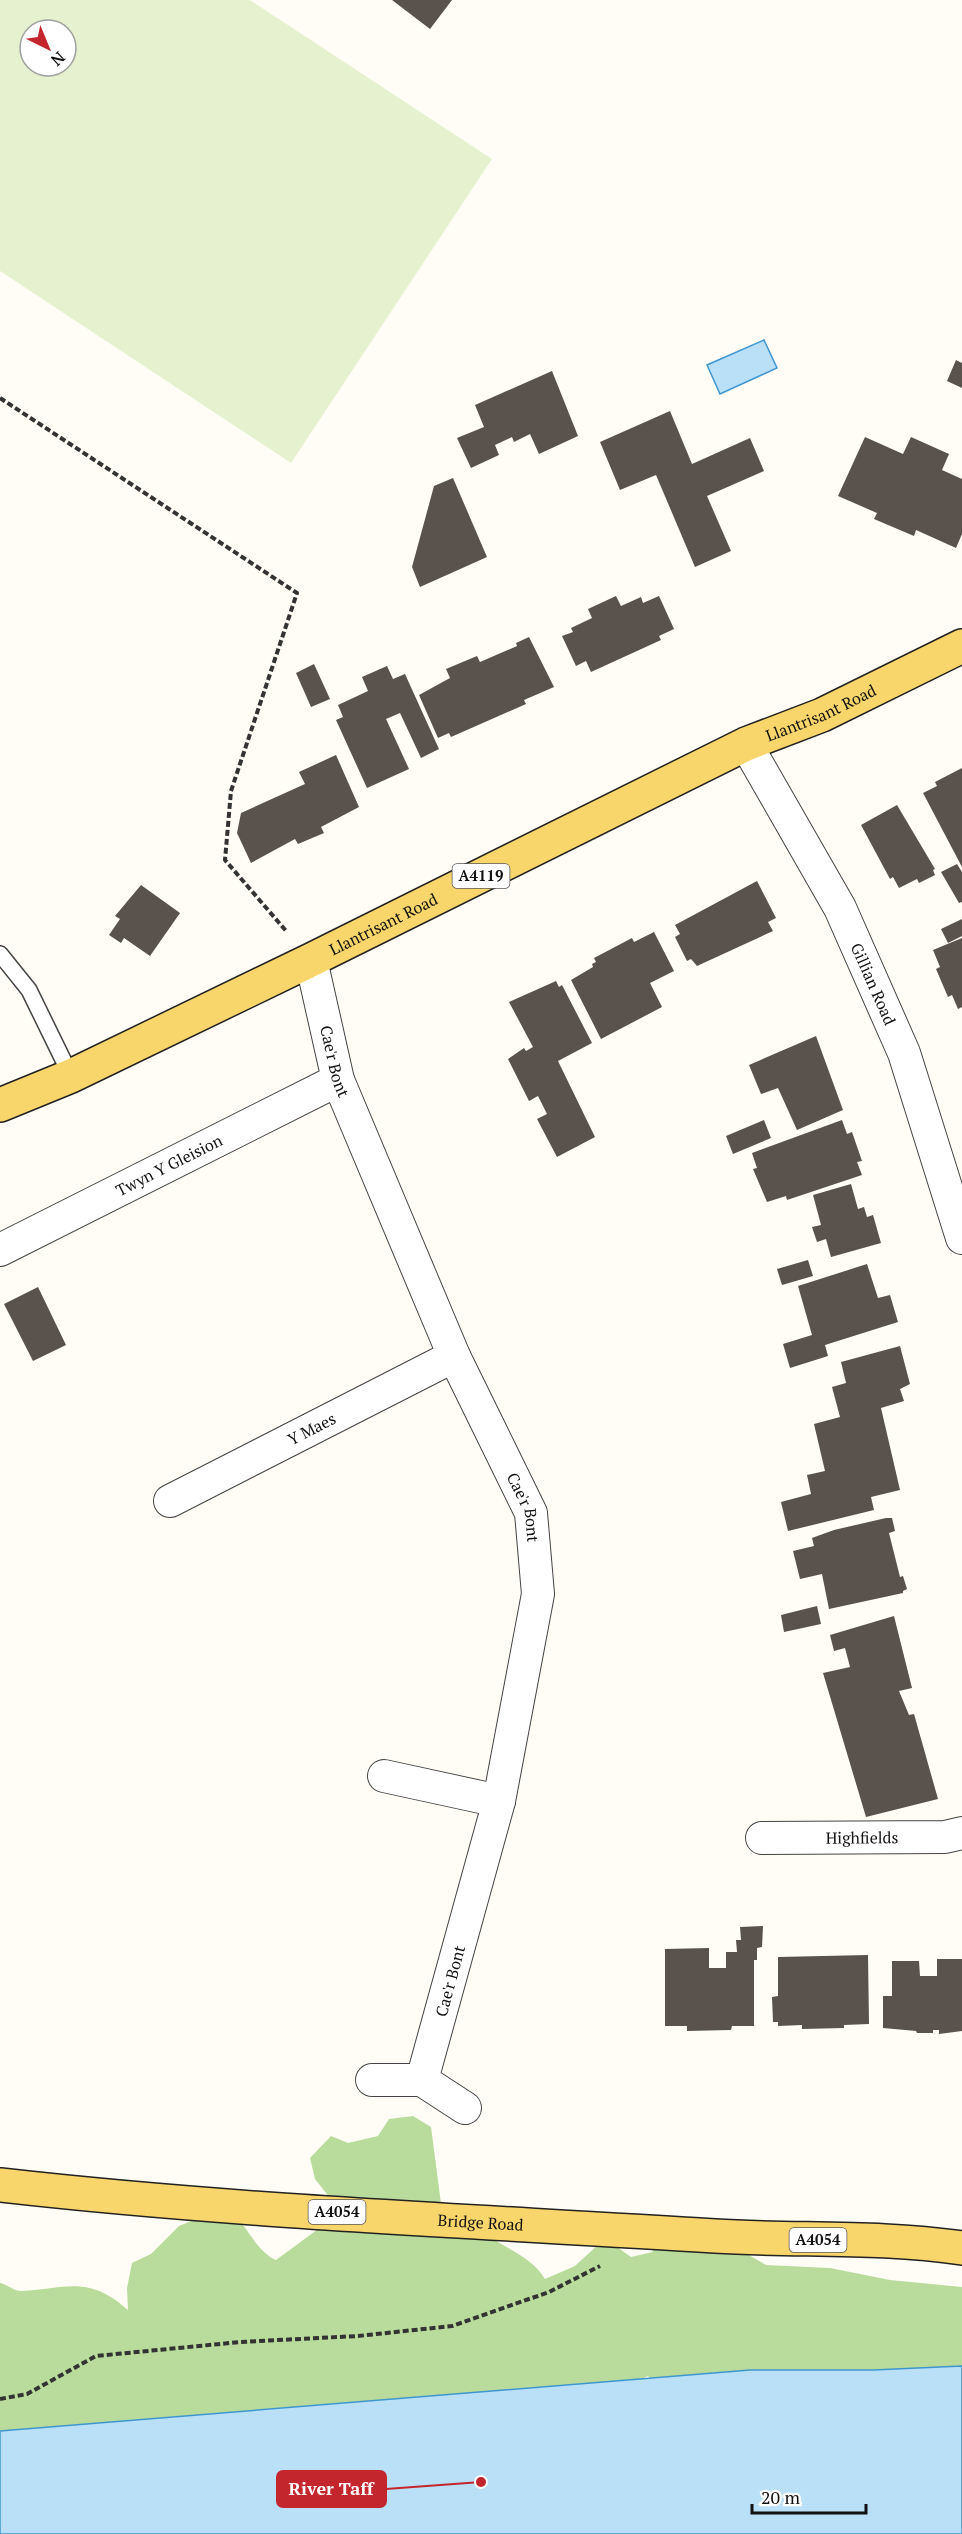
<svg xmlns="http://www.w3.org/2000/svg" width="962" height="2534" font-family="'PT Serif',serif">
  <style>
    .forest { fill: #b9dc9c }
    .pitch { fill: #e6f2cf; fill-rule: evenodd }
    .water { fill: #b9e0f7; stroke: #3f96cf; stroke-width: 1.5 }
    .building { fill: #5a524d }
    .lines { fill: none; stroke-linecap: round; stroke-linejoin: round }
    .service-casing { stroke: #444; stroke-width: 18 }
    .minor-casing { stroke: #444; stroke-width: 34 }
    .primary-casing { stroke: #222; stroke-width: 36 }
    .path { stroke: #333; stroke-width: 4; stroke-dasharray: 6 3; stroke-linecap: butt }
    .service { stroke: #fff; stroke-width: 15 }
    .minor { stroke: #fff; stroke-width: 32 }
    .primary { stroke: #f9d66b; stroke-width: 33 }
    .labels { text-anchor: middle; stroke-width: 6; stroke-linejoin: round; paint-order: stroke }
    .shield { fill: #fff; stroke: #585858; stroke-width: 1.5 }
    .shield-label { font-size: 15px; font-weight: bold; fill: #111 }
    .street-label { font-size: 16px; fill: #111; stroke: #fff }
    .leader { fill: none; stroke: #c4262e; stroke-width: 2 }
    .callout-dot { fill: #c4262e; stroke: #fff; stroke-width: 2 }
    .callout { fill: #c4262e; stroke: #c4262e; stroke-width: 2 }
    .callout-label { font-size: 18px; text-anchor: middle; font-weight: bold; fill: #fff }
  </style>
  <rect width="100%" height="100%" fill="#fffdf5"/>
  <path class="forest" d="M413,2116L431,2127L445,2234L481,2231C502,2247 531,2256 545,2279L575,2266L601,2242L617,2247L631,2257L652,2252L671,2223L745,2253L766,2265L830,2268L890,2280L962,2287V2396L672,2409L648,2376L614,2391L0,2446V2283C7,2284 15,2292 22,2291C67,2288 89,2275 128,2310L127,2288L132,2263L151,2254L179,2226L201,2217L236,2216C249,2231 258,2252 276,2260L325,2224L330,2198L315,2179L310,2158L331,2136L348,2143L378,2136L389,2119Z"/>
  <path class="pitch" d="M0,0H250L492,159L291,463L0,271ZM30,30H66V66H30Z"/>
  <path class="water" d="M764,340L777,368L720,394L707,365Z
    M962,2366V2534H0V2431L750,2370H873Z"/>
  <path class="building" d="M392,0H452L430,29Z
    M956,360L962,363V388L947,381Z
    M552,371L578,436L539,454L530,434L514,442L512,437L495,445L499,455L471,468L457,438L484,427L475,405Z
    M670,411L692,464L750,438L764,471L707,496L731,551L695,567L656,475L620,490L600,442Z
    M865,437L903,454L911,437L949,454L942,470L962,479V534L956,548L916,530L914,536L874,519L877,513L838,496Z
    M453,478L487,557L420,587L412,567L434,486Z
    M616,596L621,606L641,597L643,603L659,596L674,629L659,636L661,640L591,672L586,661L576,666L562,636L573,632L571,628L592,618L588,609Z
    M529,637L554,687L524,700L526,704L451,737L449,733L438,738L419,695L450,678L446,669L477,656L480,662L517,646L516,643Z
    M314,664L330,699L311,707L296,673Z
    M387,666L393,679L405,674L439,749L421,758L400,713L386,719L409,769L367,788L336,720L343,717L338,705L368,691L362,677Z
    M336,755L359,807L321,827L324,833L298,844L295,839L251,863L237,833L241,813L305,784L299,772Z
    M962,768V867L923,793L937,786L935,782Z
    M897,805L935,869L933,870L935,875L919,883L917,879L899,888L893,877L890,879L861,825Z
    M957,864L962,872V902L959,903L941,872Z
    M757,881L776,918L768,922L773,931L697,966L691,959L687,961L675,937L680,934L675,925Z
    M141,885L180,913L150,956L124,938L121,943L109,935L120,919L115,916Z
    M962,919V936L948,943L941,929Z
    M654,932L674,971L650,983L662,1007L601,1039L571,980L593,967L592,964L596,962L594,958L632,938L634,942Z
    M962,938V1007L958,1009L952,995L948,997L936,969L940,967L933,950Z
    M556,981L559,987L562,985L592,1043L558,1061L595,1137L557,1157L537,1119L547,1114L538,1096L529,1101L508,1059L524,1048L526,1051L533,1047L509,1002Z
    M816,1036L843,1110L797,1130L778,1088L761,1094L749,1065Z
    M764,1120L771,1138L733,1154L726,1136Z
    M842,1120L847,1134L852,1132L862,1161L857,1162L862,1175L787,1200L786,1196L767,1202L753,1169L757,1168L752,1153Z
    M851,1184L858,1209L864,1207L867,1217L873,1215L881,1243L831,1257L826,1239L817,1242L812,1227L821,1225L813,1195Z
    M808,1260L813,1276L782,1285L777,1269Z
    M867,1264L878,1298L890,1295L898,1322L825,1345L828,1356L790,1368L783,1344L812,1335L798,1286Z
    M38,1287L66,1345L33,1361L4,1304Z
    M900,1346L910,1384L900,1389L904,1401L881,1408L900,1490L871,1497L874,1510L788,1531L781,1502L811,1494L807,1475L825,1471L814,1424L840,1417L832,1387L846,1383L841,1362Z
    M886,1518H892L895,1531L889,1533L900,1577L903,1576L907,1589L903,1591V1593L829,1609L822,1574L800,1579L793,1551L814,1546L812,1538L834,1530Z
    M817,1606L821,1624L784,1632L781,1615Z
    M894,1616L912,1688L899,1691L909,1715L914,1714L938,1799L866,1817L823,1673L850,1667L845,1648L834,1651L830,1635Z
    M763,1926L762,1947L757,1948V1960H754V2026H732L731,2030L687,2031V2026H665V1949L709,1948V1968H726V1952H737L736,1940H741L740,1927Z
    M868,1955L869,2024L844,2025V2028L802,2029V2025L778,2026V2022H773L772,1997L778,1996V1957Z
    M937,1959H962V2031L939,2034V2030H933V2033H917L916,2031L883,2028V1996H892V1961H919L920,1976H937Z"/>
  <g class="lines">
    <g class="service-casing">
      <path id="service" d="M0,954L29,990L71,1076"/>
    </g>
    <g class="minor-casing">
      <g id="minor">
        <path id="s1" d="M746,744L840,908L904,1053L962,1238"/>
        <path id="s2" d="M311,960L338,1080L454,1356L531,1513L538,1594L499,1801L422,2080L465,2108"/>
        <path id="s3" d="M0,1250L338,1080"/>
        <path id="s4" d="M170,1501L454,1356"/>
        <path d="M384,1776L499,1801"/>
        <path id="s5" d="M762,1838L945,1837L962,1833"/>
        <path d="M372,2080H422"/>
      </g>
    </g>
    <g class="primary-casing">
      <g id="primary">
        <path id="s6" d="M0,1105L71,1076L311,960L746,744L822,715L962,646"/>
        <path id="s7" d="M0,2185C237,2212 477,2221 715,2236C797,2241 881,2236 962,2248"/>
      </g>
    </g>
    <path class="path" d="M0,398L297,593L231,791L225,860L287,932
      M0,2399L27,2394L96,2356L240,2342L358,2336L452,2326L549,2292L600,2266"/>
    <use href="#service" class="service"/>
    <use href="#minor" class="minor"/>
    <use href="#primary" class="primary"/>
  </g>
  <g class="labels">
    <g class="shield">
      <rect x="452.5" y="864" width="57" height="24" rx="4.5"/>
      <rect x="308.5" y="2200" width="57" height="24" rx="4.5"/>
      <rect x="789.5" y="2228" width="57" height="24" rx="4.5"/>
    </g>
    <g class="shield-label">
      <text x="481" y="881">A4119</text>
      <text x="337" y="2217">A4054</text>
      <text x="818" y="2245">A4054</text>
    </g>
    <g class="street-label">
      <text dy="6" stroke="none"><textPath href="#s6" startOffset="910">Llantrisant Road</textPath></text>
      <text dy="6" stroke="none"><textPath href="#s6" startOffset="424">Llantrisant Road</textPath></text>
      <text dy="6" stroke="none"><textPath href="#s1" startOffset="272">Gillian Road</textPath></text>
      <text dy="6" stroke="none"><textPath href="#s2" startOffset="104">Cae'r Bont</textPath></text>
      <text dy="6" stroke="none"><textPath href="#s3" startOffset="189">Twyn Y Gleision</textPath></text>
      <text dy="6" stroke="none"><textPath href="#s4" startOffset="159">Y Maes</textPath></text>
      <text dy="6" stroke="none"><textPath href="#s2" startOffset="590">Cae'r Bont</textPath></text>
      <text dy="6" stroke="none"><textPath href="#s5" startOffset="100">Highfields</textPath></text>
      <text transform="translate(450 1981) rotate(-75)" y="6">Cae'r Bont</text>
      <text dy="6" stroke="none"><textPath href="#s7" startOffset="482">Bridge Road</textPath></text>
    </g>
  </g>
  <path class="leader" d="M481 2482L386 2489"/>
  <circle class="callout-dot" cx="481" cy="2482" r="6"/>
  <rect class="callout" x="277" y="2471" width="109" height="36" rx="6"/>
  <g class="callout-label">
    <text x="331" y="2495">River Taff</text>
  </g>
  <g transform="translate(48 48) rotate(137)"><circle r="28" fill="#ffffff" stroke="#a0a0a0" stroke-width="1.5"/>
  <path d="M0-4.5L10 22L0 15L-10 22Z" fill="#c4262e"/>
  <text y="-9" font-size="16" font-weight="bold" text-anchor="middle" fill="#111111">N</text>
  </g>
  <path d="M752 2504v9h114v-9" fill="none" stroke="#111111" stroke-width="3"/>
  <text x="761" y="2504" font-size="18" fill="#111111" stroke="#ffffff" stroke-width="4.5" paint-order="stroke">20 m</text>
</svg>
